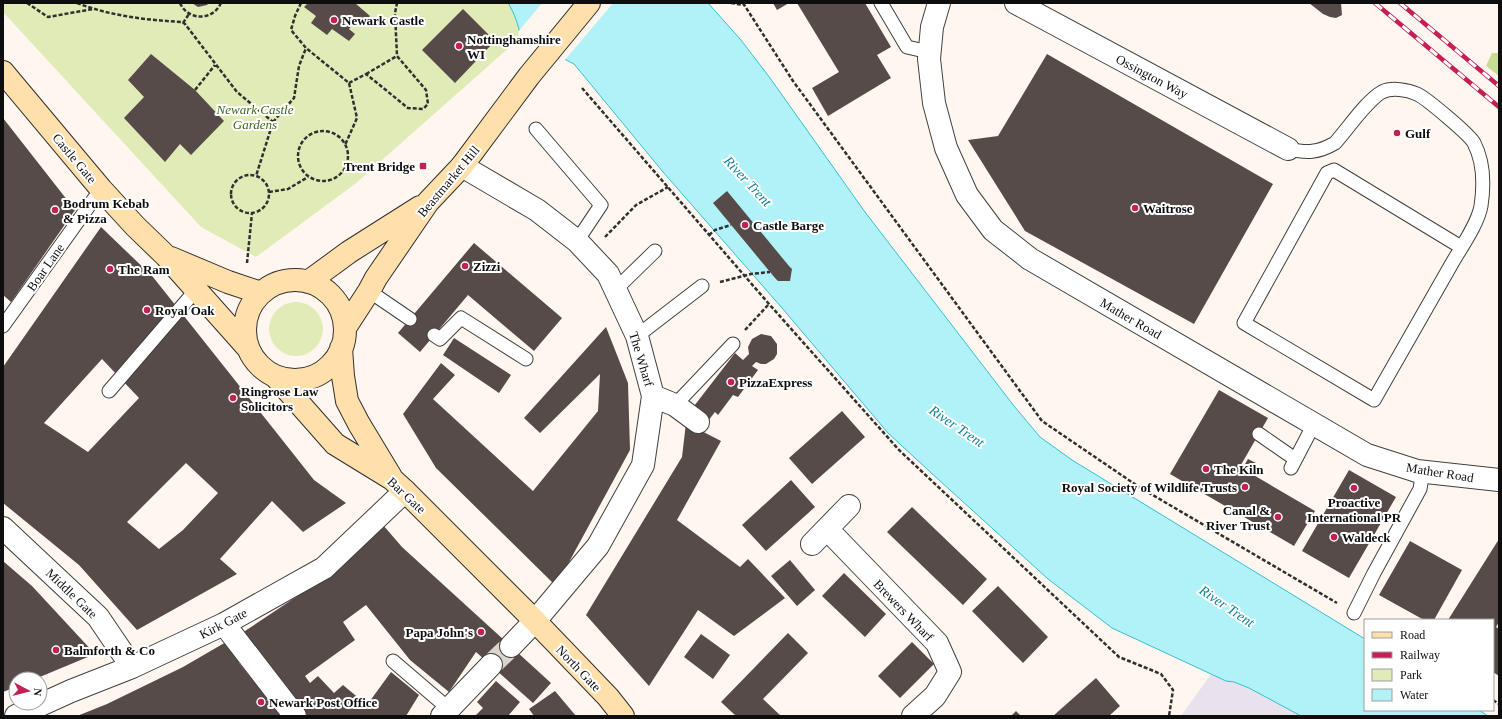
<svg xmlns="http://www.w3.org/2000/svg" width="1502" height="719" font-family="'Times New Roman',serif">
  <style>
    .industrial { fill: #e9e2ed }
    .green { fill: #e0ebb7 }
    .forest { fill: #c8dc95 }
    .water { fill: #b1f1f8; stroke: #36bed2 }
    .pier { fill: #fff7ef }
    .building { fill: #574b4a; fill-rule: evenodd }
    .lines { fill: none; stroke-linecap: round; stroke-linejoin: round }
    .street-tunnel { stroke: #dbd4cd; stroke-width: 22; stroke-dasharray: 22 11; stroke-linecap: butt }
    .lane-casing { stroke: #414141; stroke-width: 15 }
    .street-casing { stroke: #414141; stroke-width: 24 }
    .secondary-casing { stroke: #303030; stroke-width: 24 }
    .path { stroke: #303030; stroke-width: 2.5; stroke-dasharray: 4 2; stroke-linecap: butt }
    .lane { stroke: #fff; stroke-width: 13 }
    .street { stroke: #fff; stroke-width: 22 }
    .secondary { stroke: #ffdfaa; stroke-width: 22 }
    .rail-casing { stroke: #c32054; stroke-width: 4.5 }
    .rail { stroke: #fff; stroke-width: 3; stroke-dasharray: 9; stroke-linecap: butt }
    .poi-dot { fill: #c32054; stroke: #fff; stroke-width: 1.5 }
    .labels { text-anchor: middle; stroke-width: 4; stroke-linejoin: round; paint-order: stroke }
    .poi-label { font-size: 13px; font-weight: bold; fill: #0e0e0e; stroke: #fff; text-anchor: start }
    .street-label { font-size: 13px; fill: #0e0e0e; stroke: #fff }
    .park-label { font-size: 13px; font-style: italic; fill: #40681b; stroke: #fff }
    .water-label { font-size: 14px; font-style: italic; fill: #128096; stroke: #fff }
  </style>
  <rect width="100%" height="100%" fill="#fff7ef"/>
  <path class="industrial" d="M1211,674L1226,681L1234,682L1249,688L1301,716H1181Z"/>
  <path class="green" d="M3,3H508C515,14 518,25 521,37L355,184L256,257L201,227L3,12Z
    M269 329a27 27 0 1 1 54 0a27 27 0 1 1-54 0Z"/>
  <path class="forest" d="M1492,53H1499V76L1486,66Z"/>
  <path class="water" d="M508,3H708L741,40L770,78L865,212L1014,406L1040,437L1072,460L1365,639V710H1479L1488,716H1301L1249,688L1234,682L1226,681L1112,628L1048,579L928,470L888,433L782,308L663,172L574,64L521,37C518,25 515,14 508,3Z"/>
  <path class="pier" d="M542,3H613L564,61L519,38L518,32Z"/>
  <path class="building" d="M192,3H209L207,5L198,7Z
    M308,3H355L370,16L364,23L357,18L349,29L355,34L349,41L332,29L327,35L311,23L316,16L304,7Z
    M773,3H789L777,10Z
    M797,3H865L891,47L877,55L891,78L828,116L812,88L839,72Z
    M1309,3H1341L1342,15L1336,18L1330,17L1323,14Z
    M463,9L495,41L455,83L422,50Z
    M151,54L195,90L224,121L191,155L180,144L165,162L124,118L144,97L128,80Z
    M1047,54L1273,184L1194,324L1025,231L968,140L998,136Z
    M3,118L75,210L11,302L3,295Z
    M727,191L789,266L792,269L790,281H778L775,278L713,203Z
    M101,227L153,277L314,480L346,503L303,532L272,501L220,559L237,574L137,630L79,565L3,503V367ZM102,359L139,398L88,452L44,423ZM186,463L218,493L183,530L159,549L127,522Z
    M474,243L562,318L534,351L468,295L420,352L398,333Z
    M606,327L628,383L630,450L556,586L436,468L403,414L441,363L455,375L433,399L533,491L598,411L600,374L540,433L524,418Z
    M761,334L771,336L777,344V354L774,359L766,364H761L756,362L752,366L758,370L738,397L733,395L718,415L715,412L708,421L691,410L735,353L743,360L749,354L748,347L752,339Z
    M454,338L511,375L499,393L443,355Z
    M1219,390L1268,418L1238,470L1241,471L1248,459L1256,463L1250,473L1315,511L1294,546L1170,474Z
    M842,411L865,437L812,484L789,458Z
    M686,423L721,441L677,520L740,567L748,559L785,598L734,636L698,610L649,686L586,615L682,457Z
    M1349,470L1396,497L1349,578L1302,551Z
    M791,480L815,507L766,551L742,525Z
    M912,507L987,579L963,605L887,532Z
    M383,525L402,547L551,683L533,703L476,652L449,692L410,660L366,605L343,622L355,640L305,676L310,683L318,676L334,693L343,685L367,705L391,672L419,695L406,716H308L290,700L257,650L239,663L264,694L285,716H77L107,704L183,667L245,631L299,595Z
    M1499,539V622L1496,627L1499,629V676L1493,672V620H1448Z
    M1410,541L1462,570L1434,620H1424L1379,595Z
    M790,560L815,590L797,606L771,576Z
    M3,561L32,586L95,654L35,679H16V687L3,692Z
    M844,573L886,614L865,637L822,596Z
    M998,586L1048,637L1023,663L972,611Z
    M788,633L808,653L763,699L781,716H736L721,702Z
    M701,634L730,655L713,679L684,657Z
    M912,642L934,664L900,698L878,676Z
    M1096,678L1120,706L1109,716H1053Z
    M496,681L520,702L508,716H475L483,708L477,702Z
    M555,691L576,716H534L529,709Z
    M1016,711L1021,716H1011Z"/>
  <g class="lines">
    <path class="street-tunnel" d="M491,665L511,646"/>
    <g class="lane-casing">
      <path id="lane" d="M881,3L907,47L929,52
        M536,129L601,205L577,241
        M1288,149C1307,153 1318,153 1335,143C1347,130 1367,100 1382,92C1392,87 1408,90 1417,94C1426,98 1470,135 1474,143C1484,162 1484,186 1481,206C1478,224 1460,249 1451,265C1425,310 1400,355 1374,400L1244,323L1327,173L1334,170L1461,247
        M615,290L655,251
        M369,291L410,319
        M3,326L101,189
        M434,335L440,339L461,318L526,359
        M637,336L702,286
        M109,391L196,290
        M675,405L733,344
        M1259,434L1295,459
        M1291,468L1314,424
        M1354,613L1374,573L1420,489L1423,471
        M393,661L449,709"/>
    </g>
    <g class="street-casing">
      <path id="street" d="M939,3L932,27L929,59L934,103L946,148L967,195L993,230L1030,259L1367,455L1417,471L1499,480
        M1016,3L1288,149
        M462,166L537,210L577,241L608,274L637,336L653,396L643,465L598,546L535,621L511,646
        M653,396L675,405L698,422
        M3,528L98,617L132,667
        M827,529L937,643L950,672L935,696L913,716
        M812,544L849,506
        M224,624L295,716
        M16,716L71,691L132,667L224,624L324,568L405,491
        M442,716L491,665"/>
    </g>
    <g class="secondary-casing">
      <path id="secondary" d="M3,72L101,189L135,226L166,256L247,347
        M171,258L228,282L261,293
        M245 330a50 50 0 1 1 100 0a50 50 0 1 1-100 0Z
        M308,282L349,252L420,207
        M345,328L369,291L376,278L428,202L462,166L529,76L589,3
        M341,348L343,376L347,401L359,424L391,477
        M275,376L335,444L392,479L405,491L535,621L608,697L623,716"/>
    </g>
    <path class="path" d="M27,3L48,17L93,9
      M77,3C111,16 146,20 182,22L185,24L237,92L273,122L256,176
      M180,3C188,21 213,21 221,3
      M301,3L295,16L291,30L306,48L349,83L357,118L345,145
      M731,3L744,5
      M743,3L793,81L1042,421L1139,487L1337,603
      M183,23L189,14
      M366,74L397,56
      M349,83L366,74L408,108L423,109L428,104L426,90L397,56L395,13L397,3
      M582,88L769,304L899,450L1119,657L1161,674L1173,690L1169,716
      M195,90L215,65
      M273,122L294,98L299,66L306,48
      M298 156a25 25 0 1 1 50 0a25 25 0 1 1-50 0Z
      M231 194a19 19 0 1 1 38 0a19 19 0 1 1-38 0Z
      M269,192L288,189L308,177
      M709,235L715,230L731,225
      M605,237L636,205L668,187
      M247,263L252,213
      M720,282L751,274L770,272
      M745,330L769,304
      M1493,700L1499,704"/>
    <use href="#lane" class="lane"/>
    <use href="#street" class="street"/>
    <use href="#secondary" class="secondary"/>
    <g class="rail-casing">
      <path id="rail" d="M1375,3L1499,107
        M1400,3L1499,86"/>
    </g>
    <use href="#rail" class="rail"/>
  </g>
  <g class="poi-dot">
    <circle cx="334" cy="20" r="4"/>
    <circle cx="459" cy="46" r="4"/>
    <circle cx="1397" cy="133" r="4"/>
    <rect x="419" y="162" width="8" height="8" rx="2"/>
    <circle cx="1135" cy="208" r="4"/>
    <circle cx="55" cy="210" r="4"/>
    <circle cx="745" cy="225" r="4"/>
    <circle cx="465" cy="266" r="4"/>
    <circle cx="110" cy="269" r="4"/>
    <circle cx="147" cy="310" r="4"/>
    <circle cx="731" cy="382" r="4"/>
    <circle cx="233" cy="398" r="4"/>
    <circle cx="1206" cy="469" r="4"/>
    <circle cx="1245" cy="487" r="4"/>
    <circle cx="1354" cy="488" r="4"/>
    <circle cx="1278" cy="517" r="4"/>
    <circle cx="1334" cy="537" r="4"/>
    <circle cx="481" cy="632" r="4"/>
    <circle cx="56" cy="650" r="4"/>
    <circle cx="261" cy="702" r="4"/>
  </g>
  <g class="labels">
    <g class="poi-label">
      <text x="342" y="25">Newark Castle</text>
      <text x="467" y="44">Nottinghamshire<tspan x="467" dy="15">WI</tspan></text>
      <text x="1405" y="138">Gulf</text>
      <text x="415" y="171" text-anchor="end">Trent Bridge</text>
      <text x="63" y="208">Bodrum Kebab<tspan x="63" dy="15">&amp; Pizza</tspan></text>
      <text x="1143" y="213">Waitrose</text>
      <text x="753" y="230">Castle Barge</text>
      <text x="473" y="271">Zizzi</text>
      <text x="118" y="274">The Ram</text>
      <text x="155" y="315">Royal Oak</text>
      <text x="739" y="387">PizzaExpress</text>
      <text x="241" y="396">Ringrose Law<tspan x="241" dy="15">Solicitors</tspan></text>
      <text x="1214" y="474">The Kiln</text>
      <text x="1237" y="492" text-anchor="end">Royal Society of Wildlife Trusts</text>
      <text x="1354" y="507" text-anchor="middle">Proactive<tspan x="1354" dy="15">International PR</tspan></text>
      <text x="1270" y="515" text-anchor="end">Canal &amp;<tspan x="1270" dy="15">River Trust</tspan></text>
      <text x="1342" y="542">Waldeck</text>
      <text x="473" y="637" text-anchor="end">Papa John's</text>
      <text x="64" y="655">Balmforth &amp; Co</text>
      <text x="269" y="707">Newark Post Office</text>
    </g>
    <g class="street-label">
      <text transform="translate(1152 76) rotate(28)" y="5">Ossington Way</text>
      <text transform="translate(75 158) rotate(50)" y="5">Castle Gate</text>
      <text transform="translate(448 181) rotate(-50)" y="5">Beastmarket Hill</text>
      <text transform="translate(45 267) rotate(-55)" y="5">Boar Lane</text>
      <text transform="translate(1131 318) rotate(30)" y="5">Mather Road</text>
      <text transform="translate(642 359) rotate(73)" y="5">The Wharf</text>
      <text transform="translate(1440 472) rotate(9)" y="5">Mather Road</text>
      <text transform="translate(407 495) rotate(43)" y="5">Bar Gate</text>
      <text transform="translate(72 593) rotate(44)" y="5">Middle Gate</text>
      <text transform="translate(904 610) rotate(46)" y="5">Brewers Wharf</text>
      <text transform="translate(223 623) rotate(-27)" y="5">Kirk Gate</text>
      <text transform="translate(579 668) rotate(46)" y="5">North Gate</text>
    </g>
    <g class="park-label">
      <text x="255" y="114">Newark Castle<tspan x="255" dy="15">Gardens</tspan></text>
    </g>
    <g class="water-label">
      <text transform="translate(748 181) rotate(47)" y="5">River Trent</text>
      <text transform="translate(957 426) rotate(34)" y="5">River Trent</text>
      <text transform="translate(1227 606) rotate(34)" y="5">River Trent</text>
    </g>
  </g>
  <rect width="1502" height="719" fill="none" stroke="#0e0e0e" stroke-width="8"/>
  <rect x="1364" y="619" width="130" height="92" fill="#ffffff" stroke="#9f9f9f"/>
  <rect x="1372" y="632" width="20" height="6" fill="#ffdfaa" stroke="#9f9f9f"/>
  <text x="1400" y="639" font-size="12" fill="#0e0e0e">Road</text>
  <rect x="1372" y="652" width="20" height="6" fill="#c32054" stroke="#9f9f9f"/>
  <text x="1400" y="659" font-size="12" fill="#0e0e0e">Railway</text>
  <rect x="1372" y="669" width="20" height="12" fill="#e0ebb7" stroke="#9f9f9f"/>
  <text x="1400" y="679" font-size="12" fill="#0e0e0e">Park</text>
  <rect x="1372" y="689" width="20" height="12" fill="#b1f1f8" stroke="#9f9f9f"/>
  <text x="1400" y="699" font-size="12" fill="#0e0e0e">Water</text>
  <g transform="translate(28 691) rotate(97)"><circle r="19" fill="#ffffff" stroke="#9f9f9f"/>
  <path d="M0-3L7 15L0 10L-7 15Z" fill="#c32054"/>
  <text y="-6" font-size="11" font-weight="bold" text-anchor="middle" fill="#0e0e0e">N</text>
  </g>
</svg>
